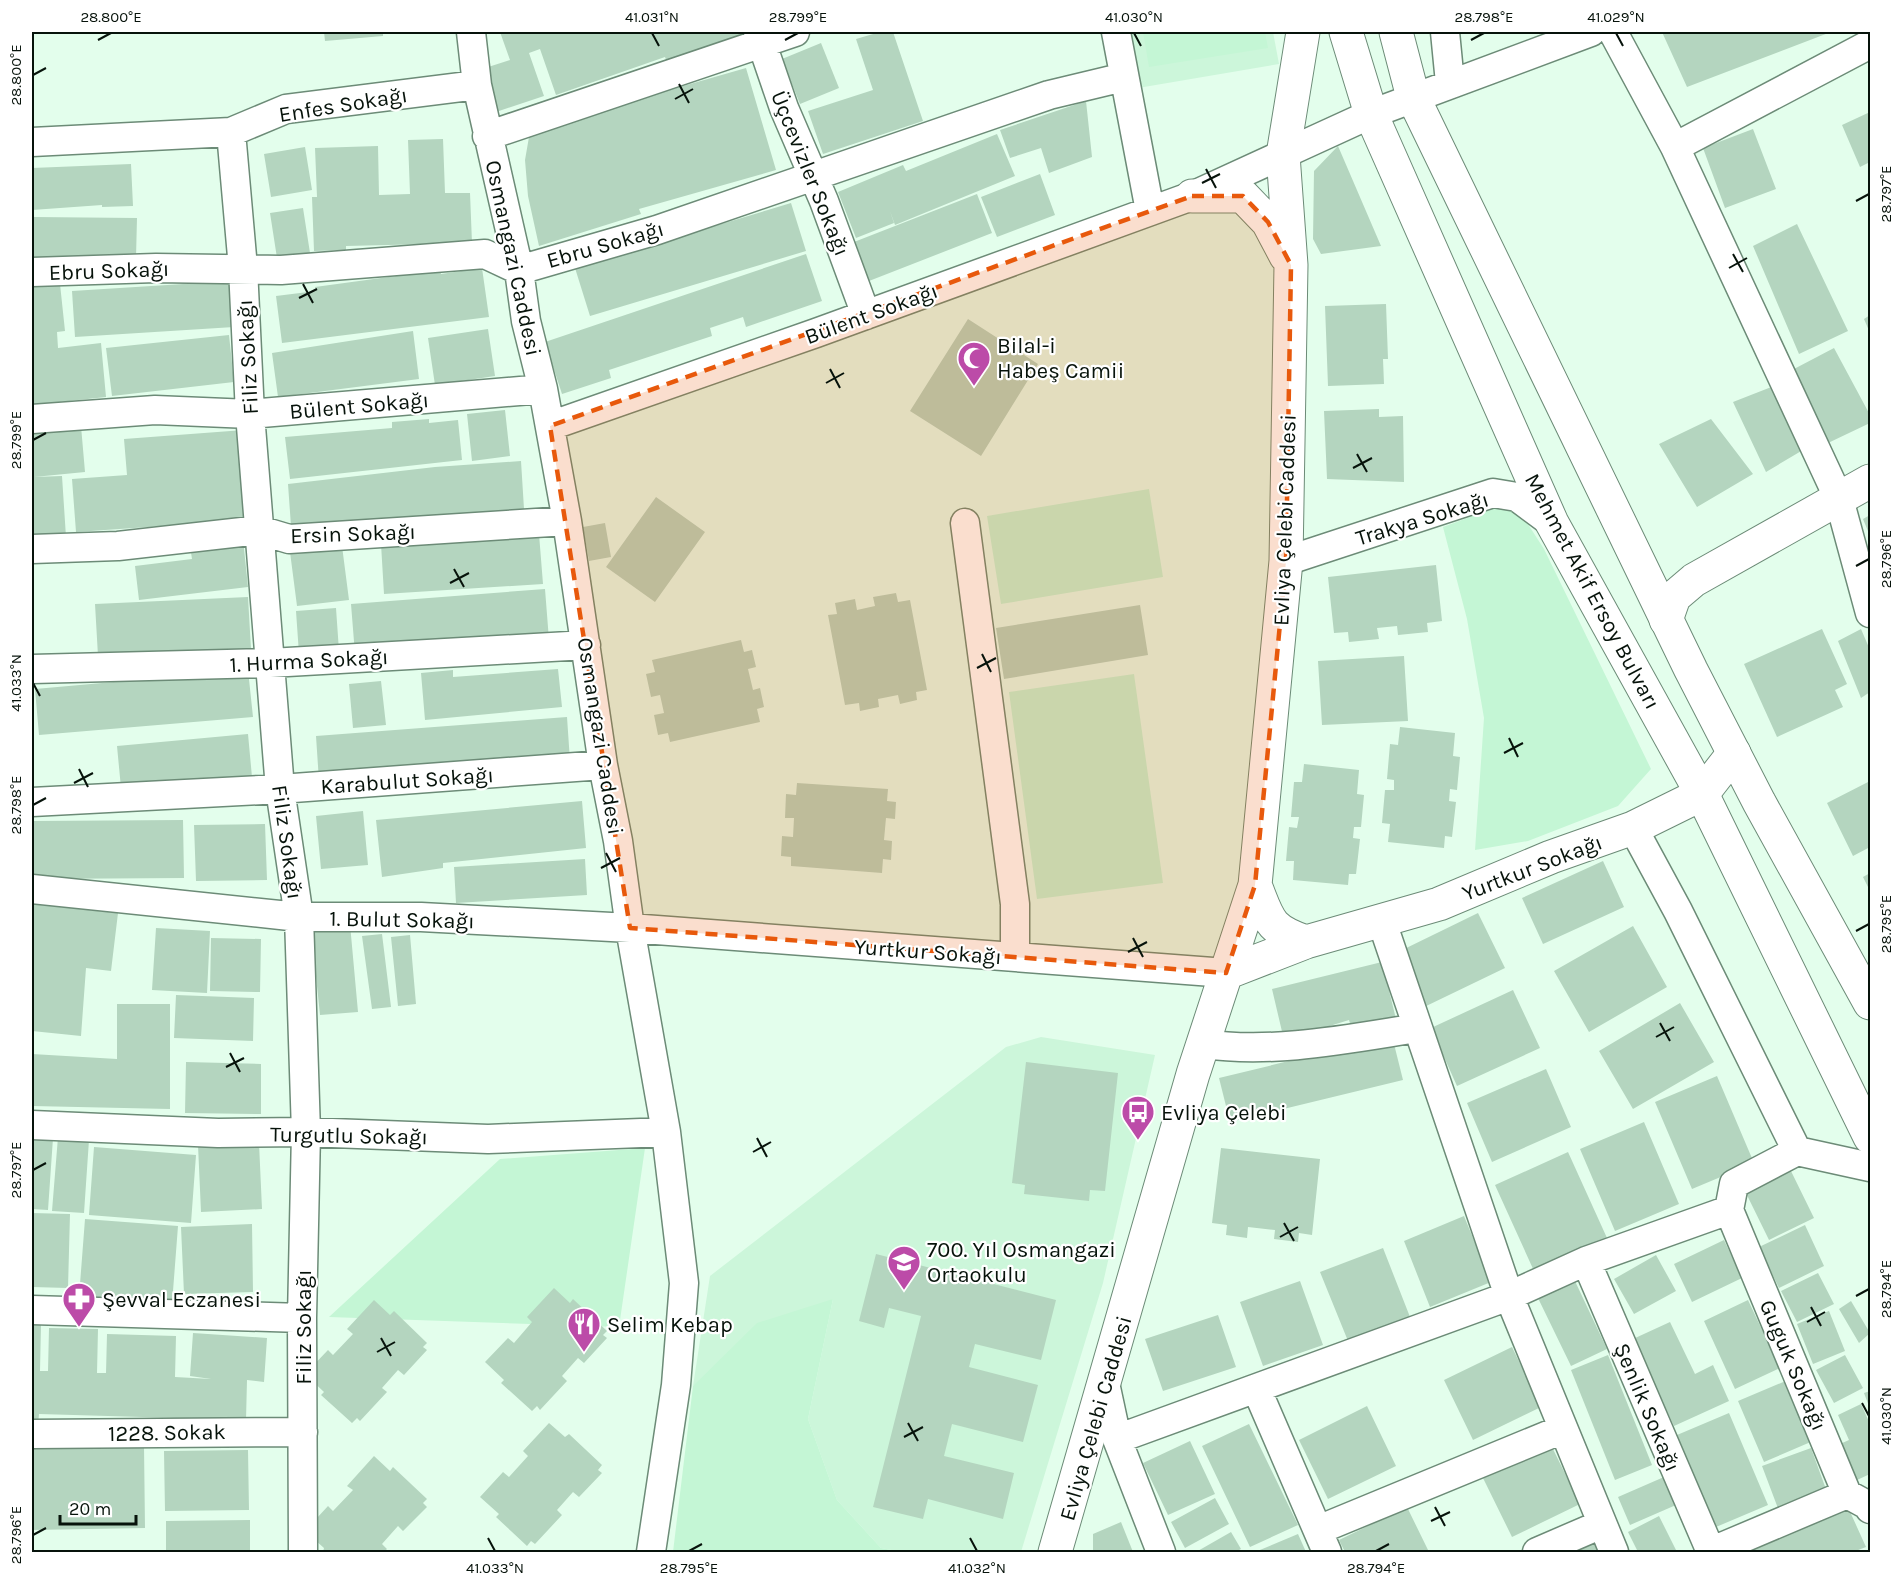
<svg xmlns="http://www.w3.org/2000/svg" width="1902" height="1584" font-family="Karla,sans-serif">
  <style>
    .built { fill: #ccf6da }
    .green { fill: #c4f6d5 }
    .building { fill: #b4d5bf }
    .lines { fill: none; stroke-linecap: round; stroke-linejoin: round }
    .street-casing { stroke: #6c8b77; stroke-width: 31 }
    .secondary-casing { stroke: #6c8b77; stroke-width: 35 }
    .primary-casing { stroke: #6c8b77; stroke-width: 35 }
    .street { stroke: #fff; stroke-width: 28 }
    .secondary { stroke: #fff; stroke-width: 33 }
    .primary { stroke: #fff; stroke-width: 33 }
    .marked { fill: #e8590c; fill-opacity: 0.2; stroke: #e8590c; stroke-width: 4.5; stroke-dasharray: 12 8; stroke-linejoin: round }
    .ticks { fill: none; stroke: #07130b; stroke-width: 2 }
    .labels { text-anchor: middle; stroke-width: 4.5; stroke-linejoin: round; paint-order: stroke }
    .street-label { font-size: 22px; fill: #07130b; stroke: #fff }
    .poi-label { font-size: 22px; fill: #07130b; stroke: #fff; text-anchor: start }
    .neatline { fill: none; stroke: #07130b; stroke-width: 2 }
    .ticks-label { font-size: 15px; text-anchor: middle; fill: #07130b }
  </style>
  <rect width="100%" height="100%" fill="#e3feec"/>
  <path class="built" d="M1129,32H1273L1279,64L1138,88Z
    M1041,1037L1155,1055L1103,1283L1021,1552H902L881,1548L837,1500L808,1419L833,1299L693,1386L710,1276L1006,1047Z"/>
  <path class="green" d="M1143,32H1265L1268,48L1149,67Z
    M1149,489L1163,577L1001,604L987,516Z
    M1513,501L1544,549L1651,769L1618,806L1528,841L1475,850L1484,718L1467,619L1443,527Z
    M1134,674L1163,883L1037,899L1009,692Z
    M645,1148L619,1327L329,1317L500,1159Z
    M833,1299L808,1419L837,1500L881,1548L902,1552H854L852,1550L848,1552H673L693,1386L757,1323Z"/>
  <path class="building" d="M324,32H383V36L325,41Z
    M500,32H739L741,40L668,65L665,57L556,95L540,49L529,53L544,96L496,112L482,69L510,60Z
    M880,32H893L923,121L823,154L808,111L873,90L856,39Z
    M1662,32H1831L1687,87Z
    M821,43L839,88L800,104L782,59Z
    M746,68L776,170L639,209L641,214L539,246L528,196L525,160L529,137L610,107Z
    M1086,101L1092,157L1049,173L1041,148L1010,158L1000,130Z
    M1870,112V162L1860,167L1842,125Z
    M1753,129L1776,189L1725,208L1703,148Z
    M997,134L1015,176L895,225L890,211L894,223L856,238L838,192L903,165L906,171Z
    M443,139L445,193H470L472,243L346,246V250L314,251L312,197H317L315,148L378,146L379,195L410,194L408,140Z
    M1338,146L1381,246L1321,254L1313,239L1314,171Z
    M305,147L312,190L271,197L264,154Z
    M131,164L133,206L102,207V205L32,210V168Z
    M1040,174L1055,215L997,237L981,197Z
    M977,194L992,233L869,281L854,242Z
    M791,203L806,251L590,316L575,268Z
    M303,208L310,253L277,258L270,213Z
    M34,217L137,218L136,258L34,257Z
    M1797,224L1848,331L1799,354L1753,246Z
    M806,254L822,301L746,327L743,317L710,328L712,336L609,370L611,378L562,394L545,342Z
    M482,268L489,317L282,343L276,296L316,291L315,287L440,270L441,274Z
    M231,281L234,327L75,337L72,291Z
    M60,284L65,331L57,332L58,348L101,343L106,397L32,405V286Z
    M1386,304L1388,359H1383L1384,384L1328,386L1325,306Z
    M1870,315V333L1864,319Z
    M968,319L1038,364L981,456L910,411Z
    M488,329L495,376L435,385L428,338Z
    M413,331L419,379L278,397L272,353Z
    M229,335L234,382L112,396L106,348Z
    M1834,348L1870,415V423L1828,443L1794,369Z
    M1779,384L1808,447L1766,472L1733,402Z
    M1379,409V417L1403,416L1404,482L1327,479L1324,411Z
    M505,410L510,456L472,461L467,414Z
    M429,419V423L458,420L462,460L290,479L285,437L392,428V422Z
    M1711,419L1753,474L1697,507L1659,444Z
    M81,426L85,472L34,477L62,476L66,537L32,539V430Z
    M244,430L250,520L76,532L72,479L127,475L124,439Z
    M521,461L524,509L291,526L288,484L435,467Z
    M656,497L705,532L655,602L606,567Z
    M1870,515V536L1863,519Z
    M605,523L611,557L589,561L583,527Z
    M539,534L543,584L384,594L381,544Z
    M243,539L248,587L139,600L135,566L192,559L190,546Z
    M342,546L349,600L297,606L290,552Z
    M1436,565L1442,621L1427,623L1428,632L1398,635L1397,626L1377,628L1379,639L1349,642L1348,632L1334,633L1328,577Z
    M545,589L549,640L355,654L351,604Z
    M896,593L898,602L910,600L927,690L916,692L917,700L900,704L898,695L878,699L879,707L860,711L859,703L845,705L828,615L837,614L835,603L855,599L857,610L875,606L873,597Z
    M248,597L251,649L98,656L95,604Z
    M1140,605L1148,655L1004,679L996,628Z
    M336,608L339,651L299,654L296,611Z
    M1822,629L1847,684L1835,690L1843,707L1777,737L1744,664Z
    M1861,629L1870,650V692L1861,698L1838,641Z
    M741,640L744,652L752,650L756,667L748,669L753,690L760,688L764,707L757,709L760,722L670,742L668,733L658,735L654,715L664,713L660,695L651,697L646,674L655,672L652,660Z
    M1404,656L1408,721L1322,725L1318,661Z
    M558,669L562,707L425,720L421,673L453,670V677Z
    M248,670L253,717L39,735L35,689Z
    M381,681L386,725L353,728L349,684Z
    M567,717L570,761L319,781L316,736Z
    M1400,727L1455,733L1453,756L1460,757L1457,790L1450,789L1449,801L1456,802L1452,837L1445,836L1444,848L1388,842L1390,824L1382,823L1385,790H1394V780L1387,779L1390,744L1398,745Z
    M248,734L252,777L121,788L117,746Z
    M1304,764L1359,770L1357,794L1364,795L1361,827H1354L1353,838L1360,839L1356,874H1349L1348,885L1293,880L1294,861H1286L1289,827L1297,828L1299,817H1291L1294,782H1302Z
    M1870,781V847L1853,856L1827,803Z
    M797,783L888,789L887,801L896,802L895,819L886,818L884,840L892,841L891,860L883,859L882,873L791,866V857L781,856L782,836L793,837L794,818H785L786,794L796,795Z
    M582,801L586,848L443,863V868L382,877L376,820Z
    M363,811L368,865L321,869L316,816Z
    M183,820L184,878L32,879V821Z
    M265,824L267,880L196,881L194,825Z
    M585,859L587,895L456,903L454,867Z
    M1603,861L1624,907L1543,944L1522,898Z
    M1870,873V891L1863,877Z
    M32,904L118,913L111,971L86,968L81,1036L32,1031Z
    M1478,913L1505,968L1420,1009L1394,954Z
    M350,924L358,1012L320,1015L311,928Z
    M1633,926L1667,987L1589,1032L1554,971Z
    M156,928L210,931L207,993L152,990Z
    M382,934L391,1007L372,1009L362,936Z
    M410,935L416,1004L398,1006L391,937Z
    M211,938L261,939L260,992L210,991Z
    M1382,962L1396,1019L1352,1030L1349,1020L1284,1040L1272,989Z
    M1513,990L1540,1048L1457,1086L1431,1028Z
    M176,995L254,998L253,1041L174,1038Z
    M1680,1003L1714,1062L1633,1109L1599,1051Z
    M117,1004H170V1109L32,1106V1054L117,1059Z
    M1392,1036L1403,1080L1230,1122L1219,1078Z
    M186,1062L261,1064V1114L185,1113Z
    M1026,1062L1118,1073L1105,1191L1090,1190L1089,1201L1024,1194L1025,1185L1012,1183Z
    M1546,1069L1571,1127L1492,1162L1467,1103Z
    M1717,1076L1754,1163L1692,1189L1655,1102Z
    M1644,1122L1679,1204L1615,1231L1580,1149Z
    M32,1137L53,1138L48,1210L32,1209Z
    M58,1137L89,1140L84,1213L52,1211Z
    M259,1143L262,1209L201,1212L198,1145Z
    M94,1147L196,1155L191,1223L89,1215Z
    M1221,1148L1320,1159L1312,1235L1299,1233L1298,1242L1274,1239L1275,1230L1248,1227L1247,1238L1226,1235L1227,1225L1212,1223Z
    M1568,1152L1607,1238L1534,1271L1495,1185Z
    M1789,1167L1814,1218L1769,1240L1744,1189Z
    M32,1213L70,1214L68,1288L32,1287Z
    M1464,1216L1491,1282L1430,1307L1404,1241Z
    M85,1219L178,1226L172,1304L79,1297Z
    M252,1224L253,1292L184,1294L181,1227Z
    M1805,1225L1824,1266L1779,1288L1759,1247Z
    M1724,1240L1742,1278L1692,1302L1674,1264Z
    M1383,1248L1410,1317L1348,1341L1320,1272Z
    M876,1254L1056,1300L1041,1360L975,1344L969,1367L1038,1385L1023,1442L952,1424L944,1456L1014,1473L1003,1519L928,1499L923,1519L873,1507L921,1316L889,1308L884,1328L859,1321Z
    M1656,1255L1676,1291L1634,1314L1614,1279Z
    M1818,1273L1834,1304L1797,1322L1781,1291Z
    M1574,1279L1607,1349L1571,1366L1537,1296Z
    M1300,1281L1323,1345L1263,1366L1240,1302Z
    M554,1288L570,1303L573,1299L607,1331L603,1335L607,1338L584,1363L578,1358L562,1376L567,1381L540,1410L537,1406L532,1411L501,1383L504,1380L485,1362L508,1338L514,1343L532,1322L527,1317Z
    M374,1300L390,1315L394,1311L427,1343L423,1347L427,1350L404,1375L398,1370L382,1388L387,1392L360,1421L357,1418L352,1423L321,1395L324,1392L305,1374L328,1350L333,1355L353,1334L347,1329Z
    M1748,1300L1780,1368L1735,1389L1704,1321Z
    M1851,1301L1870,1333L1859,1343L1839,1309Z
    M1829,1311L1845,1351L1813,1364L1797,1324Z
    M1218,1315L1236,1367L1163,1391L1145,1339Z
    M1670,1322L1695,1374L1713,1365L1729,1401L1674,1426L1633,1339Z
    M32,1324H41L40,1371H48L49,1328L98,1329L97,1373H106L107,1334L176,1336L175,1377L211,1379L190,1376L193,1333L267,1338L264,1382L247,1380L246,1420L39,1414L38,1425H32Z
    M1512,1347L1541,1407L1473,1440L1444,1380Z
    M1608,1355L1652,1465L1615,1480L1571,1370Z
    M1845,1355L1863,1388L1834,1403L1816,1370Z
    M1788,1380L1813,1441L1764,1462L1738,1401Z
    M1870,1391V1409L1864,1393Z
    M1861,1404L1870,1424V1474L1857,1480L1840,1444L1849,1440L1838,1415Z
    M1367,1406L1396,1466L1328,1499L1299,1440Z
    M1729,1413L1768,1505L1716,1527L1677,1435Z
    M549,1423L565,1437L569,1434L602,1465L598,1470L602,1473L579,1497L573,1492L557,1510L562,1515L535,1544L531,1541L527,1546L496,1517L499,1514L480,1497L503,1472L509,1477L528,1456L523,1451Z
    M1249,1424L1298,1525L1250,1547L1202,1446Z
    M1190,1441L1215,1494L1168,1515L1143,1463Z
    M1551,1445L1580,1504L1512,1537L1483,1478Z
    M144,1446L145,1528L32,1530V1449Z
    M1811,1448L1827,1492L1779,1511L1762,1466Z
    M248,1450L249,1510L165,1511L164,1451Z
    M374,1456L390,1471L393,1467L427,1499L423,1503L427,1507L403,1531L398,1526L382,1544L387,1549L384,1552H323L324,1548L305,1531L328,1506L333,1511L353,1490L347,1486Z
    M1664,1477L1676,1505L1630,1525L1618,1497Z
    M1215,1498L1229,1524L1185,1548L1171,1522Z
    M1847,1505L1866,1547L1853,1552H1740Z
    M1407,1507L1429,1552H1345L1339,1540Z
    M1659,1516L1677,1552H1638L1628,1532Z
    M250,1520V1552H166V1521Z
    M1121,1522L1133,1552H1093V1534Z
    M1231,1532L1241,1549L1235,1552H1196Z
    M1298,1534L1306,1552H1255Z
    M1595,1540L1601,1552H1565Z"/>
  <g class="lines">
    <g class="street-casing">
      <path id="street" d="M471,32L477,85L519,270L526,321L543,389L567,521L603,765L618,841L630,928L666,1132L684,1283L676,1385L651,1552
        M758,32L784,108L824,201L866,315
        M1116,32L1150,211
        M1445,32L1450,83
        M1613,32L1675,147L1839,499L1870,613
        M231,132L243,268L250,414L280,789L299,917L306,1132L302,1318L303,1552
        M487,136L795,32
        M32,142L231,132L286,109L477,85
        M1675,147L1870,44
        M32,272L156,268L281,270L485,254L519,270L657,230L1049,95L1124,77
        M32,419L155,410L250,414L543,389
        M550,426L816,333L1192,196L1371,114L1591,32
        M965,523L1015,904V957
        M32,549L118,546L259,530L289,539L567,521
        M1286,561L1493,493L1517,497L1552,523
        M32,669L270,663L586,645
        M32,802L280,789L603,765
        M1633,828L1678,911L1797,1151
        M32,889L299,917H421L630,928L1226,973
        M1382,922L1509,1296L1614,1552
        M1203,1044C1275,1054 1347,1039 1418,1028
        M32,1125L218,1133L306,1132L488,1139L666,1132
        M1729,1210L1847,1494L1869,1506L1870,1509
        M1586,1261L1711,1552
        M32,1310L302,1318
        M1105,1383L1117,1439L1161,1552
        M1257,1390L1327,1552
        M32,1434L303,1432
        M1117,1439L1509,1296L1586,1261L1729,1210L1734,1184L1797,1151L1870,1167
        M1318,1530L1563,1429
        M1537,1552L1602,1524
        M1710,1552L1847,1494"/>
    </g>
    <g class="secondary-casing">
      <path id="secondary" d="M1192,196H1243L1268,222L1286,256
        M1666,620L1674,597L1694,580L1870,481
        M1255,885C1269,920 1268,929 1306,942
        M1226,973L1306,942L1439,904L1551,857L1633,828L1702,794L1734,753
        M1055,1552L1193,1074L1255,885L1286,561L1291,265L1283,155"/>
    </g>
    <g class="primary-casing">
      <path id="primary" d="M1346,32L1371,114L1552,523L1702,794L1870,1137
        M1396,32L1413,97L1691,670L1759,802L1870,1003
        M1283,155L1303,32"/>
    </g>
    <use href="#street" class="street"/>
    <use href="#secondary" class="secondary"/>
    <use href="#primary" class="primary"/>
  </g>
  <path class="marked" d="M1192,196H1243L1268,222L1291,265L1286,561L1255,885L1226,973L630,928L550,426Z"/>
  <path class="ticks" d="M652,33L659,46M1134,33L1141,46M1616,33L1623,46M98,40L111,33M785,40L798,33M1471,40L1484,33M33,75L46,68M679,84L689,103M675,99L693,89M1206,169L1216,188M1202,183L1220,174M1856,201L1869,194M1733,254L1743,272M1729,268L1747,258M303,284L313,303M299,298L317,289M830,369L840,388M826,383L844,373M33,440L46,433M1357,454L1367,472M1353,468L1372,458M1856,566L1869,559M454,569L464,587M450,583L469,573M982,654L991,672M977,668L996,658M33,683L40,696M1509,738L1518,757M1504,753L1523,743M79,769L88,787M74,783L93,773M33,805L46,798M606,853L616,872M601,868L620,858M1856,931L1869,924M1133,938L1143,957M1128,952L1147,942M1660,1023L1670,1041M1656,1037L1674,1027M230,1053L240,1072M226,1067L244,1058M757,1138L767,1157M753,1152L771,1142M33,1170L46,1163M1284,1223L1294,1241M1280,1237L1298,1227M1856,1296L1869,1289M1811,1307L1821,1326M1807,1322L1825,1312M381,1338L391,1356M377,1352L395,1342M1862,1403L1869,1416M908,1423L918,1441M904,1437L923,1427M1435,1507L1445,1526M1431,1521L1450,1512M33,1535L46,1528M488,1538L495,1551M970,1538L977,1551M689,1551L702,1544M1376,1551L1389,1544"/>
  <defs>
    <g id="mosque-pin" transform="scale(1.725)"><path d="M0 17L-7.5 6A9.5 9.5 0 1 1 7.5 6Z" fill="#bc4ba8" stroke="#fff"/><path d="M3.5-4.9A6 6 0 1 0 3.5 4.9A5 5 0 1 1 3.5-4.9Z" fill="#fff"/></g>
    <g id="bus-pin" transform="scale(1.725)"><path d="M0 17L-7.5 6A9.5 9.5 0 1 1 7.5 6Z" fill="#bc4ba8" stroke="#fff"/><path d="M-5-6H5V4H4V6H2V4H-2V6H-4V4H-5ZM-3.5-4V0h7V-4ZM-3.5 1.2v1.5H-2V1.2ZM2 1.2v1.5H3.5V1.2Z" fill="#fff"/></g>
    <g id="school-pin" transform="scale(1.725)"><path d="M0 17L-7.5 6A9.5 9.5 0 1 1 7.5 6Z" fill="#bc4ba8" stroke="#fff"/><path d="M0-5L7-2L0 1L-7-2ZM-4 1L0 2.5L4 1V4Q0 6-4 4Z" fill="#fff"/></g>
    <g id="pharmacy-pin" transform="scale(1.725)"><path d="M0 17L-7.5 6A9.5 9.5 0 1 1 7.5 6Z" fill="#bc4ba8" stroke="#fff"/><path d="M-2-6h4v4h4v4h-4v4h-4v-4h-4v-4h4Z" fill="#fff"/></g>
    <g id="restaurant-pin" transform="scale(1.725)"><path d="M0 17L-7.5 6A9.5 9.5 0 1 1 7.5 6Z" fill="#bc4ba8" stroke="#fff"/><path d="M-5-6h1v4h1v-4h1v4h1v-4h1v5L-1.5 .5V6h-2V.5L-5-1ZM5-6V6H3V1.5H1.5Q1.5-4 5-6Z" fill="#fff"/></g>
  </defs>
  <g fill-rule="evenodd">
    <use href="#mosque-pin" x="974" y="358"/>
    <use href="#bus-pin" x="1138" y="1112"/>
    <use href="#school-pin" x="904" y="1262"/>
    <use href="#pharmacy-pin" x="79" y="1299"/>
    <use href="#restaurant-pin" x="584" y="1324"/>
  </g>
  <g class="labels">
    <g class="street-label">
      <text transform="translate(343 104) rotate(-9)" y="8">Enfes Sokağı</text>
      <text transform="translate(811 173) rotate(68)" y="8">Üçcevizler Sokağı</text>
      <text transform="translate(605 244) rotate(-16)" y="8">Ebru Sokağı</text>
      <text transform="translate(514 258) rotate(78)" y="8">Osmangazi Caddesi</text>
      <text transform="translate(109 270) rotate(-2)" y="8">Ebru Sokağı</text>
      <text transform="translate(871 313) rotate(-20)" y="8">Bülent Sokağı</text>
      <text transform="translate(247 357) rotate(-93)" y="8">Filiz Sokağı</text>
      <text transform="translate(359 405) rotate(-5)" y="8">Bülent Sokağı</text>
      <text transform="translate(1422 518) rotate(-17)" y="8">Trakya Sokağı</text>
      <text transform="translate(1284 520) rotate(-88)" y="8">Evliya Çelebi Caddesi</text>
      <text transform="translate(353 533) rotate(-2)" y="8">Ersin Sokağı</text>
      <text transform="translate(1593 591) rotate(62)" y="8">Mehmet Akif Ersoy Bulvarı</text>
      <text transform="translate(309 660) rotate(-3)" y="8">1. Hurma Sokağı</text>
      <text transform="translate(601 736) rotate(81)" y="8">Osmangazi Caddesi</text>
      <text transform="translate(407 780) rotate(-4)" y="8">Karabulut Sokağı</text>
      <text transform="translate(288 842) rotate(82)" y="8">Filiz Sokağı</text>
      <text transform="translate(1532 867) rotate(-21)" y="8">Yurtkur Sokağı</text>
      <text transform="translate(402 919) rotate(1)" y="8">1. Bulut Sokağı</text>
      <text transform="translate(928 951) rotate(4)" y="8">Yurtkur Sokağı</text>
      <text transform="translate(349 1135) rotate(1)" y="8">Turgutlu Sokağı</text>
      <text transform="translate(303 1327) rotate(-90)" y="8">Filiz Sokağı</text>
      <text transform="translate(1794 1365) rotate(67)" y="8">Guguk Sokağı</text>
      <text transform="translate(1648 1407) rotate(67)" y="8">Şenlik Sokağı</text>
      <text transform="translate(1095 1418) rotate(-74)" y="8">Evliya Çelebi Caddesi</text>
      <text transform="translate(167 1432) rotate(-1)" y="8">1228. Sokak</text>
    </g>
    <g class="poi-label">
      <text x="997" y="353">Bilal-i<tspan x="997" dy="25">Habeş Camii</tspan></text>
      <text x="1161" y="1120">Evliya Çelebi</text>
      <text x="927" y="1257">700. Yıl Osmangazi<tspan x="927" dy="25">Ortaokulu</tspan></text>
      <text x="102" y="1307">Şevval Eczanesi</text>
      <text x="607" y="1332">Selim Kebap</text>
    </g>
  </g>
  <rect width="1902" height="1584" fill="none" stroke="#ffffff" stroke-width="66"/>
  <path d="M60 1515v9h76v-9" fill="none" stroke="#07130b" stroke-width="3"/>
  <text x="69" y="1515" font-size="18" fill="#07130b" stroke="#ffffff" stroke-width="4.5" paint-order="stroke">20 m</text>
  <rect x="33" y="33" width="1836" height="1518" class="neatline"/>
  <g class="ticks-label">
    <text x="111" y="22">28.800°E</text>
    <text x="652" y="22">41.031°N</text>
    <text x="798" y="22">28.799°E</text>
    <text x="1134" y="22">41.030°N</text>
    <text x="1484" y="22">28.798°E</text>
    <text x="1616" y="22">41.029°N</text>
    <text transform="translate(16 75) rotate(-90)" y="5">28.800°E</text>
    <text transform="translate(1886 194) rotate(-90)" y="5">28.797°E</text>
    <text transform="translate(16 440) rotate(-90)" y="5">28.799°E</text>
    <text transform="translate(1886 559) rotate(-90)" y="5">28.796°E</text>
    <text transform="translate(16 683) rotate(-90)" y="5">41.033°N</text>
    <text transform="translate(16 805) rotate(-90)" y="5">28.798°E</text>
    <text transform="translate(1886 924) rotate(-90)" y="5">28.795°E</text>
    <text transform="translate(16 1170) rotate(-90)" y="5">28.797°E</text>
    <text transform="translate(1886 1289) rotate(-90)" y="5">28.794°E</text>
    <text transform="translate(1886 1416) rotate(-90)" y="5">41.030°N</text>
    <text transform="translate(16 1535) rotate(-90)" y="5">28.796°E</text>
    <text x="495" y="1573">41.033°N</text>
    <text x="689" y="1573">28.795°E</text>
    <text x="977" y="1573">41.032°N</text>
    <text x="1376" y="1573">28.794°E</text>
  </g>
</svg>
